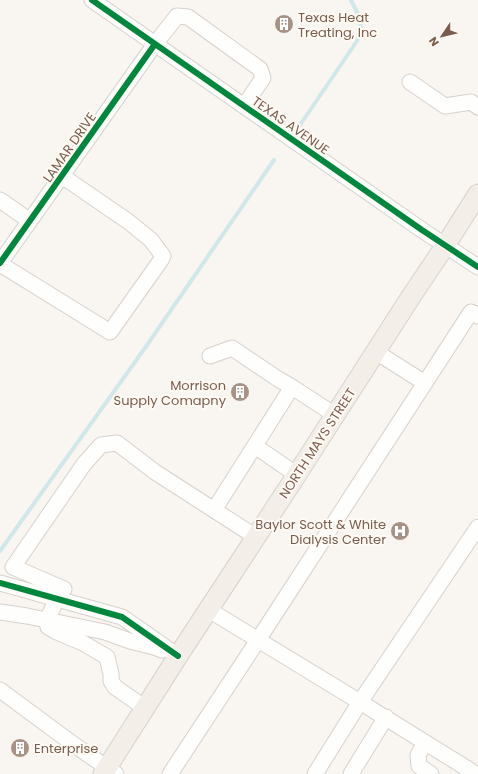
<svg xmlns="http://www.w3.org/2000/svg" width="478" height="774" font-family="Poppins,sans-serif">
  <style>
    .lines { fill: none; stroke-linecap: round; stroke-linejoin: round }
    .stream { stroke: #d0e8ea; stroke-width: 4 }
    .minor-casing { stroke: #d7d1cb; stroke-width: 17 }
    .major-casing { stroke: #dad1cc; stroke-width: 21 }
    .minor { stroke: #fefefd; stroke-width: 15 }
    .major { stroke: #f3eee8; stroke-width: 19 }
    .cycleway-casing { stroke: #fffaf3; stroke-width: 8 }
    .cycleway { stroke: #00873e; stroke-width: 6 }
    .labels { text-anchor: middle; stroke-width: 4; stroke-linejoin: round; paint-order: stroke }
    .poi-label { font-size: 13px; fill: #7a5c4d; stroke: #fffaf3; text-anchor: start }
    .street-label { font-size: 13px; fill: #7a5c4d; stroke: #fffaf3 }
  </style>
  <rect width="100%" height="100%" fill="#f9f5f0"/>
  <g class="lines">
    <path class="stream" d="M298,128L357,41L361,27L357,12L351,0
      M0,551L145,348L274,160"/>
    <g class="minor-casing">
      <path id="minor" d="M92,0L422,230L478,267
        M410,82L445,106L471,102L478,107
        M0,200L30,221
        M0,263L155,44L177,16L188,17L260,69L263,78L244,106
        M0,264L110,332L161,260L163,256L151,240L129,222L62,176
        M376,352L425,383
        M210,356L232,348L278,379L292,387
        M255,446L297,475
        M256,537L214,510L292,387L335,415
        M0,583L122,617L178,656
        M64,589L13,567L84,464L101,445L117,443L155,472L214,510
        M57,599L47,620L48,627L57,632L83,643L107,657L111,674V681L115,687L145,708
        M209,610L360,702L315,774
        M0,612L27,616L105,632L130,641L154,647L162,650
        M0,690L73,744L116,774
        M425,743L418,755L419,766L431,774
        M170,774L258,640L471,312L478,316
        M351,774L386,717
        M476,774L360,702L478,527"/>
    </g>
    <g class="major-casing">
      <path id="major" d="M103,774L178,656L294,479L412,295L445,246L478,194"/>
    </g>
    <use href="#minor" class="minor"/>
    <use href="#major" class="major"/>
    <g class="cycleway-casing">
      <path id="cycleway" d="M92,0L422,230L478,267
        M0,263L155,44
        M0,583L122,617L178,656"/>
    </g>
    <use href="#cycleway" class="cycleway"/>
  </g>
  <defs>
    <g id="building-disc" transform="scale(1)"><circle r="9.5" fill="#a69286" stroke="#fffaf3"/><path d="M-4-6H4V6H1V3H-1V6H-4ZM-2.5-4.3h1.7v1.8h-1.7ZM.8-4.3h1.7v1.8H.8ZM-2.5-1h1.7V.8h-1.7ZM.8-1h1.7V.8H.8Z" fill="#fff"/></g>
    <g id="hospital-disc" transform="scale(1)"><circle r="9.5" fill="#a69286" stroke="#fffaf3"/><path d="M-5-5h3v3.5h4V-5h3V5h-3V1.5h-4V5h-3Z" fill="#fff"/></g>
  </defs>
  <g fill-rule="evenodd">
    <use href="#building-disc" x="284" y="24"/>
    <use href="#building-disc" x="240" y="392"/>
    <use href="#hospital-disc" x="400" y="531"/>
    <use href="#building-disc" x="20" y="748"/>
  </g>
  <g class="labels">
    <g class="poi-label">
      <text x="298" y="22">Texas Heat<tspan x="298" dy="15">Treating, Inc</tspan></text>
      <text x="226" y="390" text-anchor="end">Morrison<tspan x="226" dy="15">Supply Comapny</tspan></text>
      <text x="386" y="529" text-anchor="end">Baylor Scott &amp; White<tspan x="386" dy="15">Dialysis Center</tspan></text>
      <text x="34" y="753">Enterprise</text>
    </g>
    <g class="street-label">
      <text transform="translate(291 125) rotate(35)" y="5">TEXAS AVENUE</text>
      <text transform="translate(69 147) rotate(-55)" y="5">LAMAR DRIVE</text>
      <text transform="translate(317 443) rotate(-57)" y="5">NORTH MAYS STREET</text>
    </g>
  </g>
  <g transform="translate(442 36) rotate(235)" stroke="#fffaf3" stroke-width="3" paint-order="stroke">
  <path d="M0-3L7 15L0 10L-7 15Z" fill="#7a5c4d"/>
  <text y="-6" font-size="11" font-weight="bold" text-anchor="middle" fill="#7a5c4d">N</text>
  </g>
</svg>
